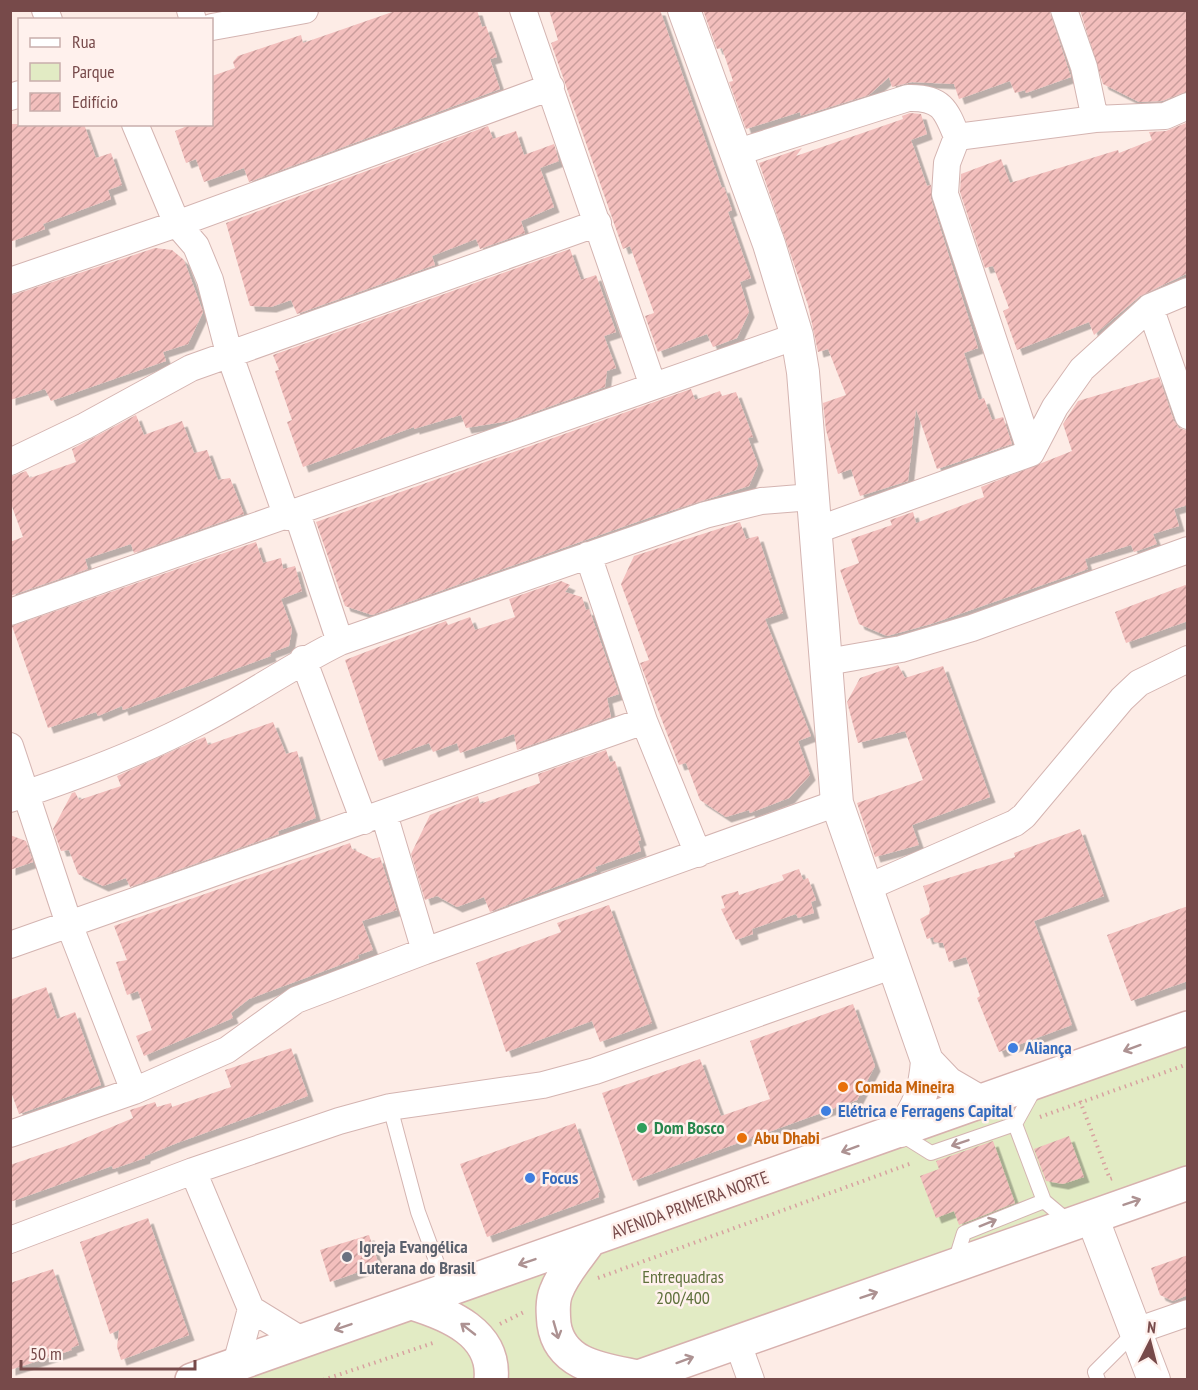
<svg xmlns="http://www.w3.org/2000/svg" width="1198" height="1390" font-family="'PT Sans Narrow',sans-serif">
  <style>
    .green { fill: #e2ebc4 }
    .building { fill: url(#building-hatch); filter: url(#shadow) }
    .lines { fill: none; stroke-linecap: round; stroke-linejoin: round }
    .service-casing { stroke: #d4b4b1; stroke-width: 16 }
    .minor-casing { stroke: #d4b4b1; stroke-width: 28 }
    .tertiary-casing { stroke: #d4b4b1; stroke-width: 34 }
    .secondary-casing { stroke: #d7b1ae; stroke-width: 36 }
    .path { stroke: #d8a2a0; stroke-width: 4; stroke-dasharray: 1.5 4.5; stroke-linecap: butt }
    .service { stroke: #fff; stroke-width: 14 }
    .minor { stroke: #fff; stroke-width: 26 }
    .tertiary { stroke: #fff; stroke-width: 32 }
    .secondary { stroke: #fff; stroke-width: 33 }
    .oneway { stroke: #ad9292 }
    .shop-dot { fill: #3f7fe0; stroke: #fff1ed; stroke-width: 2 }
    .food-dot { fill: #e8710a; stroke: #fff1ed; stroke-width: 2 }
    .leisure-dot { fill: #2e9e5b; stroke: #fff1ed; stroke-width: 2 }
    .worship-dot { fill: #6b7280; stroke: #fff1ed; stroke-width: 2 }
    .labels { text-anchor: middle; stroke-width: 5; stroke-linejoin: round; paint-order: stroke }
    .shop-label { font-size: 18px; font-weight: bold; fill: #366cbe; stroke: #fff1ed; text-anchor: start }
    .food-label { font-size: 18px; font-weight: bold; fill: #c56008; stroke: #fff1ed; text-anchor: start }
    .leisure-label { font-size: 18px; font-weight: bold; fill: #27864d; stroke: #fff1ed; text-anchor: start }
    .street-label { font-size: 18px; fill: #774a4a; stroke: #fff1ed }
    .worship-label { font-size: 18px; font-weight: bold; fill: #5b616d; stroke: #fff1ed; text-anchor: start }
    .park-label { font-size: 18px; fill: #5f713c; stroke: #fff1ed }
  </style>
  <defs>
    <pattern id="building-hatch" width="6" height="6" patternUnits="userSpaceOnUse" patternTransform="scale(1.5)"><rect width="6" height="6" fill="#f3bfbd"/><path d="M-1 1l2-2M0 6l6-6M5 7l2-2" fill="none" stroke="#ca9d9c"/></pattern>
    <filter id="shadow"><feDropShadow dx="5.5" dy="5.5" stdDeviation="0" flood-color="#0004"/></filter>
  </defs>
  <rect width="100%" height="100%" fill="#fdece6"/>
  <path class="green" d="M1187,1042V1170L603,1379L235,1380Z"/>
  <path class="building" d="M398,10H477L482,27L486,26L497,57L490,59L500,89L249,182L244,168L204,182L196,159L186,163L175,131L192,124H212V76L235,68L233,62L238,56L301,35L303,43Z
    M549,10H660L722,188L724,187L732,210L728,212L751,278L740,282L749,312L737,338L713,347L707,334L658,352L645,316L654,313L630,246L623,249L551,43L558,40Z
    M703,10H1049L1071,77L1026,93L1025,90L1015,93L1010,81L959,99L954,84L912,82L892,87L889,77L869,95L801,116L800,112L746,129L729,82L733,81L722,48L717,49Z
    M1080,10H1188V91L1162,101L1139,102L1103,84Z
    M910,113L921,114L927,134L911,140L927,186L931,185V199L978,348L964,353L979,400L984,398L992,420L1003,417L1012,444L937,469L916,409L908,481L860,496L851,469L838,474L826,430L823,403L846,395L828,349L818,352L808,305L759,163L802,148L796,156L903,119L902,116Z
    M1186,123L1188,273L1140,296L1094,335L1089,322L1017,350L1003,311L1009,308L993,266L985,268L960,192L961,174L1001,159L1010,183L1118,150L1119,153L1152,140L1149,132L1166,131Z
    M10,124H84L96,158L111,153L122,185L108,190L111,199L43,224L45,229L10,242Z
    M488,126L493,139L516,131L524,155L554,144L559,161L540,168L554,207L521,221L525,233L480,249L476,239L432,256L435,265L297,314L291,300L271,307L250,306L226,223Z
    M155,248L172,250L184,260L203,312L188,344L163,352L166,361L51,401L45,389L10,400V296Z
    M570,249L581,280L596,275L616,332L604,336L616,368L607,371L605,387L509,421L466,428L461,415L414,429V427L303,467L287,422L292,420L275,371L279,370L273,355Z
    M1159,377L1174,421L1179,428L1188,431V505L1174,509L1179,526L1153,534L1157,544L1134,552L1131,545L1085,559L1088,569L931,624L887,636L859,624L840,570L859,563L851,539L892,525L890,520L913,512L916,523L984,497L981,487L1072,451L1063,424L1078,401Z
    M691,389L695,400L720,391L722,396L736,392L753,437L748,438L758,465L749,486L651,517L372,615L345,606L316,522Z
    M136,415L144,435L182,421L194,453L207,450L218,480L230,478L244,514L134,553L131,544L85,559L88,569L10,596V542L23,537L10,501V477L26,471L30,478L76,462L72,449Z
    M740,522L746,539L758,536L783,613L765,619L811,736L798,741L810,775L789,798L750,813L749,810L726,817L700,800L686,763L679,765L640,663L649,660L621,584L634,556Z
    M256,542L263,563L281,558L283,569L295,566L302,591L281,599L292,629L289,646L270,653L271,656L123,710L122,706L98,716L96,712L48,728L12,626Z
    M561,581L570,585L565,592L582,597L586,610L589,609L619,694L607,698L611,717L517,750L514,734L460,753L457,743L433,752L429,743L379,761L345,660L446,621L448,625L470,617L475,630L515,617L509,599Z
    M1188,584V621L1126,643L1115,612Z
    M898,665L905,678L943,666L990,797L912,825L919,845L875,857L857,803L923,780L905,731L858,743L847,702L860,678Z
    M273,722L286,754L297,751L316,818L278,831L279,834L130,887L126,878L103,886L78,874L69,850L61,851L53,829L72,793L75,792L79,800L121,786L117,776L197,740L205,737L208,745Z
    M606,750L610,762L615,761L641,840L638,841L641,851L595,867L597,871L490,912L484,897L457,907L437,896L425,900L411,854L430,815L478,796L480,804L540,783L538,774Z
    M1080,829L1104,896L1034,921L1072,1025L999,1052L977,998L980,996L966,957L949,962L943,943L934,942L933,937L927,939L920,919L929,914L930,909L923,886L1015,857L1014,853Z
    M10,835L26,841L33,862L10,870Z
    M350,843L352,849L373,859L380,857L397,910L362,921L373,950L358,955L359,958L249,999L231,1013L233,1018L144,1056L136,1036L152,1030L138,991L127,995L116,962L127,960L114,926Z
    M799,869L803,880L808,878L816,900L811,902L814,913L798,918L796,914L752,929L753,934L736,940L721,909L725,908L721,896L738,891L739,895L784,880L782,875Z
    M609,905L652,1023L600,1042L592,1021L506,1052L476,963L561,932L557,923Z
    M1188,906V981L1131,1001L1107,935Z
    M46,987L57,1019L75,1012L101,1085L19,1114L10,1089V1000Z
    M853,1004L875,1066L857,1100L633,1181L602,1093L700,1059L721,1116L770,1099L750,1041Z
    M291,1048L308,1096L177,1143L145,1156V1158L113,1169L112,1166L10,1202V1165L69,1145L133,1118L130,1110L155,1102L157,1107L171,1103L172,1107L231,1087L225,1070Z
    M575,1123L600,1192L598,1193L599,1197L487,1237L460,1164Z
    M1069,1136L1084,1177L1063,1184L1046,1181L1034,1149Z
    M993,1141L1015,1203L959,1225L954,1211L936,1218L920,1176L939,1169L936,1161Z
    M148,1218L189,1335L121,1360L117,1347L119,1330L110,1334L80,1242Z
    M369,1235L379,1265L330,1282L320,1250Z
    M1188,1255V1295L1173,1301L1160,1295L1151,1268Z
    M53,1269L79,1345L71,1348L72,1350L10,1370V1283Z"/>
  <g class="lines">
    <g class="service-casing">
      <path id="service" d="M390,1107L418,1212L447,1290
        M1015,1124L1044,1201L1069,1222
        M899,1133L931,1153L1015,1124L1036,1086
        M955,1262L964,1233L1044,1201
        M1098,1380L1095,1372L1135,1332"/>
    </g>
    <g class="minor-casing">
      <path id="minor" d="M45,10L49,20
        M190,10L193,20
        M523,10L653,386
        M1064,10L1084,67L1095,119
        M212,27L305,10
        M10,97L20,94
        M135,124L177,224L196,246L210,280L229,353L287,517
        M957,137L947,163L945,194L1031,453
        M735,153L908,98C941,97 946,109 957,137L1095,119L1165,116L1188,106
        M10,281L177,224L551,87
        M1150,307L1188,416
        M10,462L85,426L191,368L598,223
        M297,513L340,642
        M814,531L1031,453L1055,407L1082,369L1150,307L1188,291
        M588,555L644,721L698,854
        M10,612L797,336
        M303,659L364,821
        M827,662L901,649L972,628L1188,550
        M10,746L69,924L134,1091
        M10,799C73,778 139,754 197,723C246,698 291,666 340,642L705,515L761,501L812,497
        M384,814L425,951L837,803
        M866,888L1015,823L1024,816L1122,699L1139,683L1188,659
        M10,945L644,721
        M10,1134L134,1091L227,1050L296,1000L425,951
        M193,1171L251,1309L303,1341
        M10,1240L193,1171L339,1121L390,1107L543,1085L595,1071L894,965
        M1136,1331L1188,1313
        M737,1341L751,1380
        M236,1364L251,1309"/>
    </g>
    <g class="tertiary-casing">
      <path id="tertiary" d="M684,10L769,244L797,336L803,372L837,803L927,1061C925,1089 919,1108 900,1131
        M927,1061L948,1083L979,1101
        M1092,1217L1154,1380"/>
    </g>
    <g class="secondary-casing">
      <path id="secondary" d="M589,1241C578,1257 563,1273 556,1292C552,1302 553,1313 554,1324C560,1366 604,1370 638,1377
        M412,1303C448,1314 496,1333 491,1380
        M192,1380L1188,1028
        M630,1380L1188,1183"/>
    </g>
    <path class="path" d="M1080,1101L1110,1179L1113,1178
      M1040,1117L1188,1064
      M598,1278L912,1163
      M500,1324L526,1311
      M323,1380L436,1342"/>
    <use href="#service" class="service"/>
    <use href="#minor" class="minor"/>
    <use href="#tertiary" class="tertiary"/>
    <use href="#secondary" class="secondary"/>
  </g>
  <defs><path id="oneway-shaft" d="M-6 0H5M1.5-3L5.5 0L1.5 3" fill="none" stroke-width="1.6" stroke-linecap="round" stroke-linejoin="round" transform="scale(1.5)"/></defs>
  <g class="oneway">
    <use href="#oneway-shaft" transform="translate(1132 1048) rotate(160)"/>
    <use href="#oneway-shaft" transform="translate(960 1143) rotate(161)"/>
    <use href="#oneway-shaft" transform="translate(850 1149) rotate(160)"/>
    <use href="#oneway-shaft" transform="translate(1132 1202) rotate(-19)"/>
    <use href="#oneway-shaft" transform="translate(988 1223) rotate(-22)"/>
    <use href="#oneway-shaft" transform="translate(527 1262) rotate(161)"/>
    <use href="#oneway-shaft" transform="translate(869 1295) rotate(-19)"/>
    <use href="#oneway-shaft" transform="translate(343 1327) rotate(161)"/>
    <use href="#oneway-shaft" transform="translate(468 1329) rotate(-142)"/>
    <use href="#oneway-shaft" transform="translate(556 1330) rotate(74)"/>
    <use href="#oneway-shaft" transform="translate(685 1360) rotate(-20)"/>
  </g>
  <g class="shop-dot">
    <circle cx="1013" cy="1048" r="6"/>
    <circle cx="826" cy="1111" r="6"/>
    <circle cx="530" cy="1178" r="6"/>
  </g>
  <g class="food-dot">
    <circle cx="843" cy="1087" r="6"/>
    <circle cx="742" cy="1138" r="6"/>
  </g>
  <circle class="leisure-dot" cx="642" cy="1128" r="6"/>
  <circle class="worship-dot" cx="347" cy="1257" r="6"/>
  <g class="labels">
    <g class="shop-label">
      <text x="1025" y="1054">Aliança</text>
      <text x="838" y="1117">Elétrica e Ferragens Capital</text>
      <text x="542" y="1184">Focus</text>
    </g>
    <g class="food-label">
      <text x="855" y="1093">Comida Mineira</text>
      <text x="754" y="1144">Abu Dhabi</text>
    </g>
    <g class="leisure-label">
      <text x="654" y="1134">Dom Bosco</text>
    </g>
    <g class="street-label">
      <text transform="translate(690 1205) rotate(-20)" y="6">AVENIDA PRIMEIRA NORTE</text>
    </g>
    <g class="worship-label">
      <text x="359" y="1253">Igreja Evangélica<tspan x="359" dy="21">Luterana do Brasil</tspan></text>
    </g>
    <g class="park-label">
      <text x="683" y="1283">Entrequadras<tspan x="683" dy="21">200/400</tspan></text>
    </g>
  </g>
  <rect width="1198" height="1390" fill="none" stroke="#774a4a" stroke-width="24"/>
  <rect x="18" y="18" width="195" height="108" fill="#fff1ed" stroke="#c9aeac" stroke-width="1.5"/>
  <rect x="30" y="38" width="30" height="9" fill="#ffffff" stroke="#c9aeac" stroke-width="1.5"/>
  <text x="72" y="48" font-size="18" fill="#774a4a">Rua</text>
  <rect x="30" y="63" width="30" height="18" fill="#e2ebc4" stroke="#c9aeac" stroke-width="1.5"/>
  <text x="72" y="78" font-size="18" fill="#774a4a">Parque</text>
  <rect x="30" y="93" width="30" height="18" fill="url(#building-hatch)" stroke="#c9aeac" stroke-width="1.5"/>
  <text x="72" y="108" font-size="18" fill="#774a4a">Edifício</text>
  <g transform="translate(1150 1342) rotate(6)" stroke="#fff1ed" stroke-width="4.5" paint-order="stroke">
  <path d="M0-4.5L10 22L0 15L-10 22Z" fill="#774a4a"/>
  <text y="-9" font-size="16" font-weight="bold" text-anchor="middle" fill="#774a4a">N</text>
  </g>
  <path d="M21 1360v9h174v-9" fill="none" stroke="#774a4a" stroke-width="3"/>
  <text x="30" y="1360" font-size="18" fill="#774a4a" stroke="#fff1ed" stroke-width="4.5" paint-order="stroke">50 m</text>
</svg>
